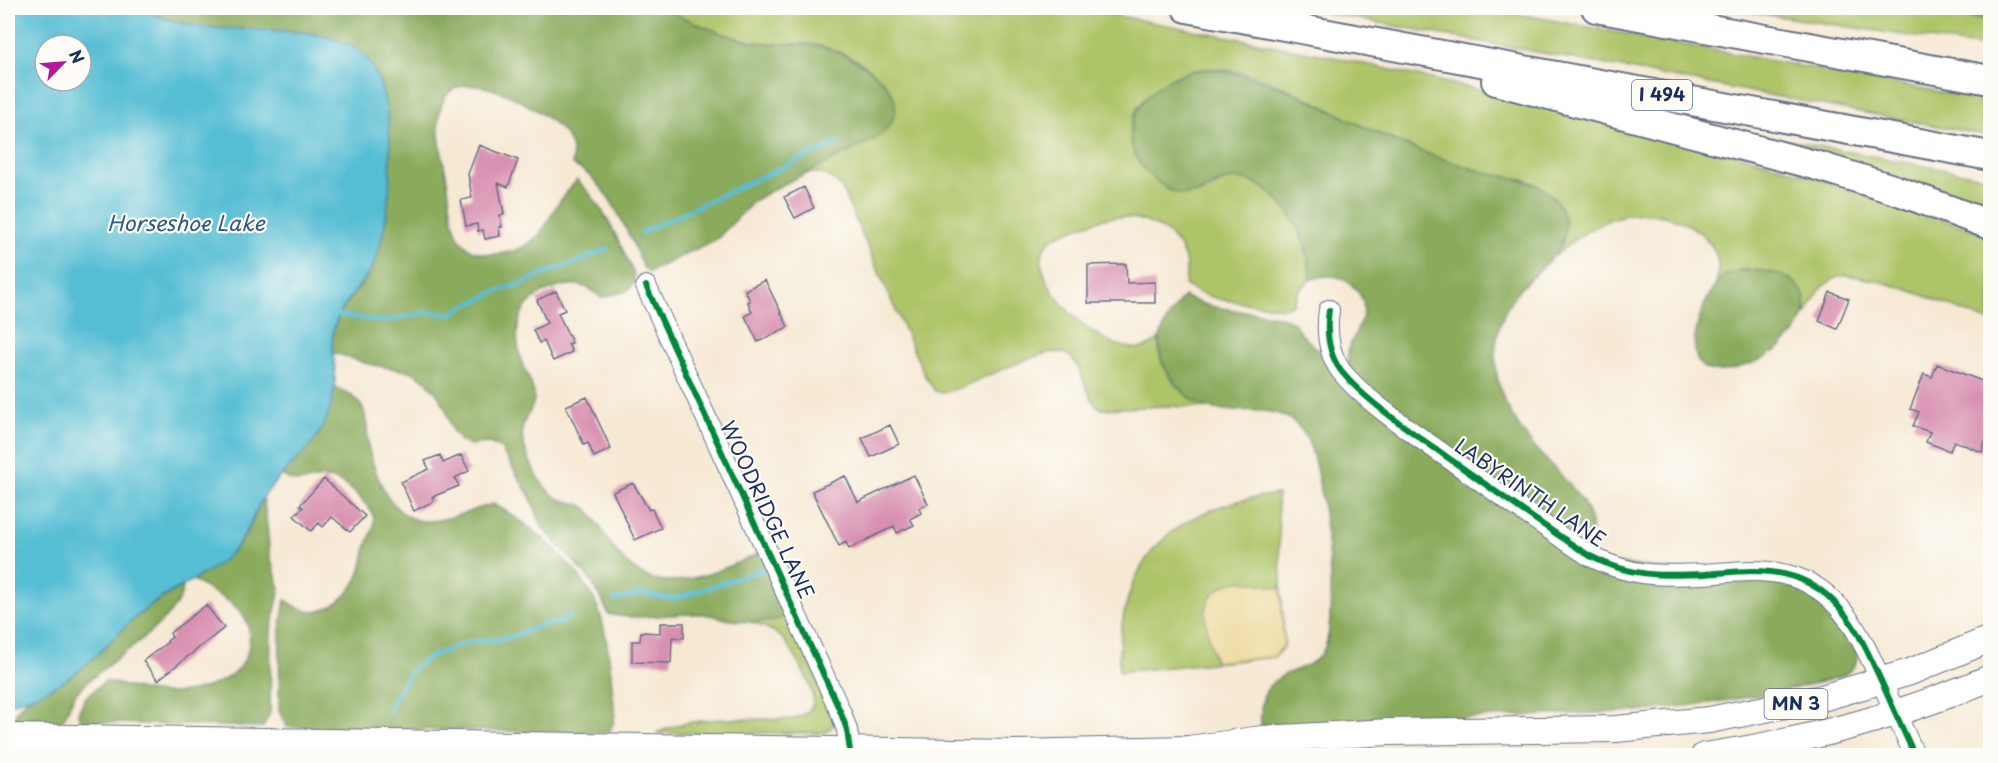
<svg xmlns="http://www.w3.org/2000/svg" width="1998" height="763" font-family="'Playpen Sans',sans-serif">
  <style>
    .green { fill: #aec468; stroke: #647a63; stroke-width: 1.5 }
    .forest { fill: #8aaa5c; stroke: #526c5d; stroke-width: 1.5 }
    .sand { fill: #eeda9e; stroke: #84847e; stroke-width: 1.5 }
    .water { fill: #56bed4; stroke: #387699; stroke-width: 1.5; fill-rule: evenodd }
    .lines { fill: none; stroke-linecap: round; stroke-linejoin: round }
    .stream { stroke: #56bed4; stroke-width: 4.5 }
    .building { fill: #d890b0 }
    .minor-casing { stroke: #687087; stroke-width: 22 }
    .major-casing { stroke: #687087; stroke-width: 28 }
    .highway-casing { stroke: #687087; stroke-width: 32 }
    .minor { stroke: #fff; stroke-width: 20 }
    .major { stroke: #fff; stroke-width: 26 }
    .highway { stroke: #fff; stroke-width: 28 }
    .cycleway-casing { stroke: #fdfcf7; stroke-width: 10 }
    .cycleway { stroke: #00873e; stroke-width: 6 }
    .labels { text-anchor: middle; stroke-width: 4.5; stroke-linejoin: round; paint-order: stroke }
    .shield { fill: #fdfcf7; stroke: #5f6c8c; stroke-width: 1.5 }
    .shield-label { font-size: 18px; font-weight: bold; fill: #1b2f5e }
    .street-label { font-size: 20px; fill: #1b2f5e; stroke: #fdfcf7 }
    .water-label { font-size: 21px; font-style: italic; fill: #2d5a81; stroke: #fdfcf7 }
  </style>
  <rect width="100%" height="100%" fill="#fdfcf7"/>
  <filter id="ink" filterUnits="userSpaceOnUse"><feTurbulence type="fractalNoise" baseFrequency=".0167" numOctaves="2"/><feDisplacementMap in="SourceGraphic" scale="12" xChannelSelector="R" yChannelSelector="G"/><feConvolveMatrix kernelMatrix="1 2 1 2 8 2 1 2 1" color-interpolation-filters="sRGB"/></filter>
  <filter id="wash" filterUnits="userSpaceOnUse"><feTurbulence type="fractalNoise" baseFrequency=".008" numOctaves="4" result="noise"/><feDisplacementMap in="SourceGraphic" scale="24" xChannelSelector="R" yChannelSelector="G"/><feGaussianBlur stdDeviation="1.35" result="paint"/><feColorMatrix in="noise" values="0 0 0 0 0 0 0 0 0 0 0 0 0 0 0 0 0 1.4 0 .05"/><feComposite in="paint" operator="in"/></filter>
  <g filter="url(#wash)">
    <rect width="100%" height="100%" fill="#f6e9d4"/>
    <path class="green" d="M663,8H1077L1329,56L1533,102L1764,161L1990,235V322C1943,303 1896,281 1845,275C1823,279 1814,298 1805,316C1807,309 1805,304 1803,298C1797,279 1780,274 1761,271C1754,270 1745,268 1738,271C1728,274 1720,280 1715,287C1734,232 1665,205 1621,216C1595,223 1574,239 1554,257C1571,230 1567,210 1543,189C1530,177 1504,177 1487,173C1468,168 1449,161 1431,155C1405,145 1380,135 1356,123C1311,100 1254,66 1203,69C1189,70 1176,76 1165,83C1152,91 1140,101 1134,115L1154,179C1167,189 1183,197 1200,193C1214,190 1223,177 1239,179C1284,183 1310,241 1310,280L1298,292L1293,304L1284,308C1251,302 1213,304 1185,285C1186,275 1188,264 1183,254C1173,228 1141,216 1115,217C1101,218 1084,225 1071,230C1062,234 1050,238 1045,247C1022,288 1127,379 1159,338C1155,369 1184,401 1213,408L1167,406L1102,409C1083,398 1086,369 1068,355C1048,340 969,389 943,393L935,391L925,376L841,187C829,174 817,170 800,175L877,138L894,101C883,68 838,46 804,44C785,43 768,45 749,41C718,34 690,22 663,8Z
      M1299,8H1485L1990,101V136Z
      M1722,8H1908L1990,20V48Z
      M1753,134L1990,178V215L1753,138Z
      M1277,494L1284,646L1274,657L1119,672C1117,561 1168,507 1277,494Z
      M790,615L835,724L826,732L818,733H656C699,713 745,721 792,719C801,716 810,714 813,703C816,690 791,647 781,637C772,629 759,624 747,621H770Z"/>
    <path class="forest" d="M137,8H663C689,21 715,32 744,40C764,45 783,44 803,44C827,45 852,56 871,71C881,79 890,87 894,99C899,116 890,128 877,138L774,189L755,200L717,239L649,272L644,268C629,236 608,178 572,165C573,156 573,147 568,139C553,113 465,61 444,99C432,122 443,156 447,180C453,214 449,258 497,254C513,253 526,247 538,236C546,227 551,215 557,205C563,197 570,188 577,180C604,205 618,240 634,274V284L627,291L601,298C587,284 574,282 556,288C518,299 511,327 522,363C526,373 534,386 534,397C535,407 527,413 524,422C519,434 525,450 530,461C536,476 548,497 565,501C574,503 583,503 589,511C600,525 608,542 620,556C628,565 641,576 653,579C686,588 733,565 762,552L790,615C772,623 751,623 731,620C721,618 711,614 700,614C669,613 638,621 608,614L601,597L588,577L542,527L531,498L500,447L489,443L468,445L460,441L452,430L445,407L438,395L427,382L413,372L368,364L332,352C330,304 364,295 377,256C392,210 394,145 383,98C382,91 381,83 377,76C371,65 350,45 338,40C304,27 265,32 230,30C197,28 167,21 137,8Z
      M1908,8H1990V20Z
      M1203,69C1259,72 1306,98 1356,123C1380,135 1406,146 1431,155C1450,161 1469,168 1488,173C1506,178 1528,179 1544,189C1555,197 1564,209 1565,223C1568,253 1538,269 1521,288C1495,317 1489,358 1502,394C1509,414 1522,432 1535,448C1558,475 1603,506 1589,546C1537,509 1484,473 1433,435C1406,416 1377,397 1354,373C1328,345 1391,315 1349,283C1336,273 1324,275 1310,280C1310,267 1309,256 1305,244C1295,217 1268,178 1235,179C1206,180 1196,209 1163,186C1099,142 1139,78 1203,69Z
      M1745,270C1841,270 1810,349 1740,367C1731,369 1722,373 1713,371C1675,365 1705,291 1723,277C1730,272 1737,271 1745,270Z
      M1184,296C1220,316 1258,306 1294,322L1300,333L1317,349L1335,376L1581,559L1748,579C1780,581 1818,587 1837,617C1844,629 1862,647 1856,662C1854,669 1847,674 1840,676C1826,682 1810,684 1796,688C1746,699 1696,705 1646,711L1261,726C1256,659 1308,682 1324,649C1340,618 1323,471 1307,439C1284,395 1240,419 1204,406C1193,402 1183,393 1176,384C1147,349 1160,327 1184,296Z
      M334,387C345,391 358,398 363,409C369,422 366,436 369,450C376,477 392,521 426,521C447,521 472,510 493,504C532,524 586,571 600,614C610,645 611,681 615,714L613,724L609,733L287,727L279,711L280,630L285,600C291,603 296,607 301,609C328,619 353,593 361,570C363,563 364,555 366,548C373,527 381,521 364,502C354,490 337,476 321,478C305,481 296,486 282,475C312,446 328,429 334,387Z
      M263,498L266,515L270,557L280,588L271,630L270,713L263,727L139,724L82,721L78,713L85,698L105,681C124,685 144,692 164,693C193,694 236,684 247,654C251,641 251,625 242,614C230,598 209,592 193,580C215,567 237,553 249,529C254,518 257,508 263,498Z
      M183,586C183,620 99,666 77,692C70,700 69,712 62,721L13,720C20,696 42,693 62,682C84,670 99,651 117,634C137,614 158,599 183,586Z"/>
    <path class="sand" d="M1237,581L1252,582L1281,589L1284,646L1274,657L1215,662C1208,630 1190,593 1237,581Z"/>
    <path class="water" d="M8,8C49,8 91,5 133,8C141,8 148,12 155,15C166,19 178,23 190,25C238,34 328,21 363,55C401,92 394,217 374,263C365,283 347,297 338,317C329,335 333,351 335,370C336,387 332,406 325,422C312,453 283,468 265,495C251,516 247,538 228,556C204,578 173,588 148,607C125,624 108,645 87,664C65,684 36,696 8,704V401C21,379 12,357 8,333ZM45,45H81V81H45Z"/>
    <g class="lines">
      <path class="stream" d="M642,232L800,159L837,144
        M339,315L378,321L392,320L425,312L451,314L461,308L500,290L524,283L542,274L572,264L607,249
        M614,600L641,594L674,599L764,569
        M389,710L393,700L412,669L433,655L469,642L508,638L542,625L562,622L570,615"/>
    </g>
    <g id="blocks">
      <path class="building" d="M479,145L518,160L508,187L498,183L504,214L500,215L502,227H499L500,236L485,239L483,230L478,231L477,224L466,226L461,200L472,198L468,174Z
        M804,187L814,208L795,218L784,197Z
        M1126,264L1127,283L1155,282V303H1088V265Z
        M765,280L788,327L758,342L745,316L752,312L748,302L750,301L745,290Z
        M556,291L565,310L558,313L572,343L568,344L572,352L553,361L544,341L539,343L533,330L547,323L537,300Z
        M1830,292L1849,299L1837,329L1819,321Z
        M1937,364L1990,384V429L1982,452L1954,441L1950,451L1926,442L1930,432L1913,426L1919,412L1910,409L1924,374L1932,377Z
        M587,397L611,449L594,457L588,443L584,445L566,406Z
        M890,425L899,444L871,457L862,438Z
        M440,455L443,463L461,455L469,471L455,478L459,486L432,497L434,501L414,511L401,482L429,469L425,461Z
        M914,475L928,504L919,508L921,513L910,519L914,525L897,533L894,526L849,549L846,542L839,546L812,491L845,476L858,502Z
        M324,479L365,516L350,532L332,517L323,527L319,523L311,531L294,516L303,507L300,505Z
        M633,483L649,510L652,509L661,528L635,540L613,492Z
        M206,605L224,628L158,680L143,661L168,642L167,641L172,637L170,633Z
        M660,623H684V638L672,637L671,663L632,662V641H640L641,632L660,633Z"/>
    </g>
  </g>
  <g filter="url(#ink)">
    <use href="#blocks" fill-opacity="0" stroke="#687087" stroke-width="1.5"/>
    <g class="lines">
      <g class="minor-casing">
        <path id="minor" d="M646,286L841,713L847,730L850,751
          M1329,310C1326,331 1328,353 1341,371C1365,401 1415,434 1447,457C1494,490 1541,525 1590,556C1630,577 1661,576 1705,574C1732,572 1761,568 1787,575C1841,588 1862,639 1883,685C1893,708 1904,732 1915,756"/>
      </g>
      <g class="major-casing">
        <path id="major" d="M8,737L1016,753L1189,749L1262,739L1389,732L1616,729L1709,720L1822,698L1910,672L1990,639
          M1704,756C1803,742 1898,717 1990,678"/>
      </g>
      <g class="highway-casing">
        <path id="highway" d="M1187,8L1990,156
          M1596,8L1990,80
          M1496,81L1818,166L1896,190L1990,225"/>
      </g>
      <use href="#minor" class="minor"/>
      <use href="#major" class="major"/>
      <use href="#highway" class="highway"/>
      <g class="cycleway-casing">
        <path id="cycleway" d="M646,286L841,713L847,730L850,751
          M1329,310C1326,331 1328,353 1341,371C1365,401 1415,434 1447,457C1494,490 1541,525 1590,556C1630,577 1661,576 1705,574C1732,572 1761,568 1787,575C1841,588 1862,639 1883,685C1893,708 1904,732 1915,756"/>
      </g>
      <use href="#cycleway" class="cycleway"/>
    </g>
  </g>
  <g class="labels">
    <g class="shield">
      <rect x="1632" y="80" width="60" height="30" rx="4.5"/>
      <rect x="1764.5" y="689" width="63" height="30" rx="4.5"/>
    </g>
    <g class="shield-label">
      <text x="1662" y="101">I 494</text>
      <text x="1796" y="710">MN 3</text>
    </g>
    <g class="street-label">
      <text transform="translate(1530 493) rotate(34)" y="7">LABYRINTH LANE</text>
      <text transform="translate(767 510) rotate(65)" y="7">WOODRIDGE LANE</text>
    </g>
    <g class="water-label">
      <text x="186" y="231">Horseshoe Lake</text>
    </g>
  </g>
  <rect width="1998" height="763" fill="none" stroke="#fdfcf7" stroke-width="30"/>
  <g transform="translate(63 63) rotate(65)"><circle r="28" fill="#fdfcf7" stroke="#a3aaba" stroke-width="1.5"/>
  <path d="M0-4.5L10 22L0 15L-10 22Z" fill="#b5179e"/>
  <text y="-9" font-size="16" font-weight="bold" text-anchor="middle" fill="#1b2f5e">N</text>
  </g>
</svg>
